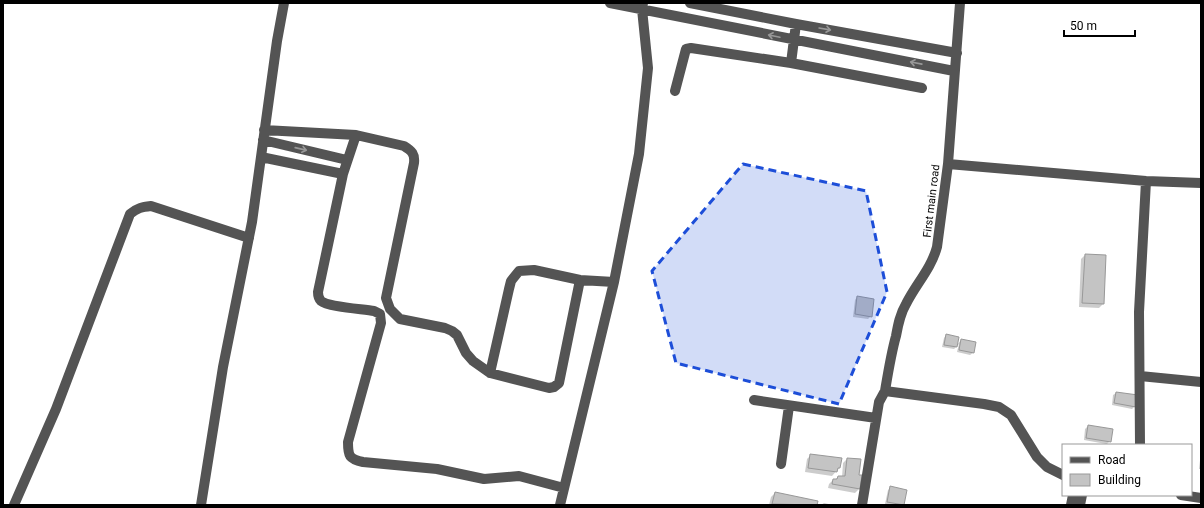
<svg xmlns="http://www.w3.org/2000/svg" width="1204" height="508" font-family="Roboto,sans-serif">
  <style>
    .shadow { fill: #0003 }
    .building { fill: #c4c4c4; stroke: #989898 }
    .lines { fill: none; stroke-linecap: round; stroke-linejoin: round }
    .minor { stroke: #545454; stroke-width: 10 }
    .oneway { stroke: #989898 }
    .marked { fill: #1d4ed8; fill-opacity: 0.2; stroke: #1d4ed8; stroke-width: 3; stroke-dasharray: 8 5; stroke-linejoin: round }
    .labels { text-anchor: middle; stroke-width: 3; stroke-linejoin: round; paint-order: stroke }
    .street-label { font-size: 11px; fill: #000; stroke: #fff }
  </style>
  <rect width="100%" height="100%" fill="#fff"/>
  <path class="shadow" d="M1085,255L1105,256L1103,304L1099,308L1079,307L1081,259Z
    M857,297L871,316L868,319L853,317L855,300Z
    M946,335L957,345L961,340L973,353L970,355L957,352L959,344L954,349L942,347L944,338Z
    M1116,393L1135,406L1132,409L1112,405L1113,395Z
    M1088,426L1110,441L1107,444L1114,445H1105L1106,444L1084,440L1085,429Z
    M1201,452V469H1199Z
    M811,455L839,468L832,476L805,472L807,459Z
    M847,459L858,476L859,489L855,493L828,488L829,484L833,480H835L838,477H842L843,463Z
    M891,487L906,491L903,505L885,504L888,490Z
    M775,493L816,502V505H769L771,497Z
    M824,503L833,505H821Z"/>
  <path class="building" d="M1085,254L1106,255L1104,304L1082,303Z
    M857,296L874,299L872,317L855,314Z
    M946,334L959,337L957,347L944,345Z
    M961,339L976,342L974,353L959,350Z
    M1116,392L1138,395L1136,407L1114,403Z
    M1088,425L1113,429L1111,442L1086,438Z
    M810,454L842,458L840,468H838L837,472L808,468Z
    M847,458L861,459L859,475H862L860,489L832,484L833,479H837L838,476H845Z
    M890,486L907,490L904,505L887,502Z
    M775,492L818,501L817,505L772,504Z"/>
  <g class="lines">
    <path class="minor" d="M610,3L954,71
      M690,3L796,24L957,53
      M791,63L922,88
      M675,91L686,49L691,48L791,63L796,24
      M264,130L356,135L404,146C412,151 415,154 414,163L386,298L390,309L400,319L445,328L452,331L457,335L466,353L473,361L490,373L549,388L554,387L559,383L580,280
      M356,135L343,174L318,292C318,296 319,299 321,301C328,307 363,309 374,311L380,314L381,323L348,442C348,456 349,459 363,462L437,469L484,479L519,476L564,488
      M263,140L347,160
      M261,157L343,174
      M948,164L1146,181L1201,183
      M490,373L509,289L511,281L519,271L534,270L580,280L614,282
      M1140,376L1201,382
      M885,391C888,373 891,354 896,336C898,325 900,314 906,304C916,284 931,269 937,247L948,164L960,3
      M754,400L876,418
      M1140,445L1139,312L1146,181
      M781,464L789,406
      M1181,495L1201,498
      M14,505L56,409L130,214C137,208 142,207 151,206L249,238
      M201,505L223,367L252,222L277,41L284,3
      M560,505L614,282L639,154L648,68L642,9L643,3
      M862,505L879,402L885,391L984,404L999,407L1011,415L1037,457L1047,467L1063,475
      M1071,505L1073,495
      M1080,505L1082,495"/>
  </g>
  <defs><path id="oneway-shaft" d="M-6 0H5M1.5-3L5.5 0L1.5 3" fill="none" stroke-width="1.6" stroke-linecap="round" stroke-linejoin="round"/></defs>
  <g class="oneway">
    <use href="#oneway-shaft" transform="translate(825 29) rotate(10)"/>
    <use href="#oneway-shaft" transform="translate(774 36) rotate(-168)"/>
    <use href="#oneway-shaft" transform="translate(916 63) rotate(-169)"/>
    <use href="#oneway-shaft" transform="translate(301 149) rotate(13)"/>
  </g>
  <path class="marked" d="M743,164L866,191L887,292L839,404L676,363L652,271Z"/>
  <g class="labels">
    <g class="street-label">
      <text transform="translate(931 201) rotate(-83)" y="4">First main road</text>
    </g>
  </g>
  <rect width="1204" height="508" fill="none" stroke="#000000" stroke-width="8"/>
  <rect x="1062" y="444" width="130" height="52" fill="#ffffff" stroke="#999999"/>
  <rect x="1070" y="457" width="20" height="6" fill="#545454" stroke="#999999"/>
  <text x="1098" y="464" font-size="12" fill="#000000">Road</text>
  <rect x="1070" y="474" width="20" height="12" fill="#c4c4c4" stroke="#999999"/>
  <text x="1098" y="484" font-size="12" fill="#000000">Building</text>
  <path d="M1064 30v6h71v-6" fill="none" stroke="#000000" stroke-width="2"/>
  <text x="1070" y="30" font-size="12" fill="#000000" stroke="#ffffff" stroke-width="3" paint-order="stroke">50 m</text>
</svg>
